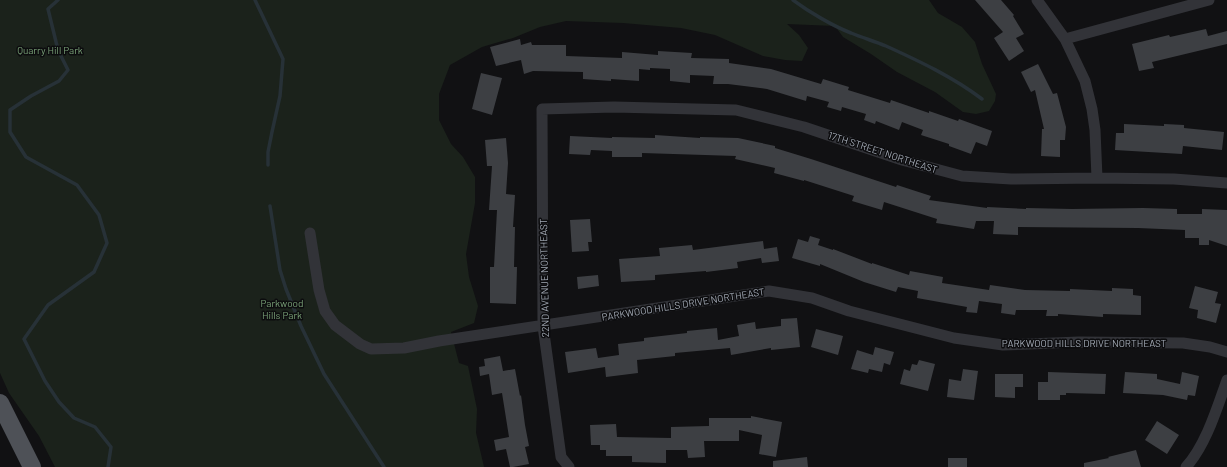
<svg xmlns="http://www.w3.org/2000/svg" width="1227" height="467" font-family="Barlow,sans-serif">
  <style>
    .green { fill: #1b221b }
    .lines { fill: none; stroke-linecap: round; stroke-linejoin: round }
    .stream { stroke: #273137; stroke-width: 3.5 }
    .building { fill: #3d3f43 }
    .minor { stroke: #323338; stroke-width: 11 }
    .primary { stroke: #4e5157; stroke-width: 18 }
    .labels { text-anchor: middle; stroke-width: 3; stroke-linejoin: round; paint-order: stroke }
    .park-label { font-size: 10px; fill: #79a077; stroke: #0c0c0e }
    .street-label { font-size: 10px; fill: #a2a9b4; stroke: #0c0c0e }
  </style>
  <rect width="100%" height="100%" fill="#111113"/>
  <path class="green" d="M0,0H929L938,13L962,27L975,42L982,64L996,94L995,101L989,111L976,114L963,112L935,92L897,72L871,54L843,37L835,26L787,24L799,35L808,48L802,61L785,60L763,56L715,35L681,28L623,23L566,21L540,27L513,38L482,47L450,65L439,94V120L451,144L463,157L475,177V203L466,254L469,277L478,306L474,323L451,332L459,363L468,366L477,409L476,433L484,467H55L39,436L9,393L0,373Z"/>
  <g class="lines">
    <path class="stream" d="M58,0L48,9L58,50L68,70L59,81L31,96L10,110V132L26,157L77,185L99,215L107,243L94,272L48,305L24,339L45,381L59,402L74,418L95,427L111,447L108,467
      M255,0L283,59L280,96L272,132L268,152V165
      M793,0C809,12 833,26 851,33C863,38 874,41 886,46C919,61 953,77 982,99
      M270,206L280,270L286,289L301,326L324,374L384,467"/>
  </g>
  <path class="building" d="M975,0H1001L1014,15L1013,16L1024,34L1016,38L1024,51L1009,61L994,38L1003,32Z
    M1206,29L1208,36L1227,31V44L1152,62L1154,68L1139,71L1132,44L1169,35L1170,37Z
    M520,39L521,45L531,42L532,45H566V56L622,58V52L658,55V51L692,53L691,58L729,59V63L771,69L821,84L823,79L849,87L848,90L890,103L891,100L929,113V111L958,121L959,119L992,131L987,146L976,142L971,154L949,146V144L921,135L923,130L902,122L899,130L876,121L875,124L864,120L866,114L842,107L841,111L827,107L829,102L807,96L806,101L767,89L728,84H713L714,76L690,75V83L670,81V69L650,68V70L639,69V81L611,79V81L583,79V72L533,71L524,74L521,60L496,66L490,47Z
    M1038,64L1053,94L1057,93L1066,127L1065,140H1060V157L1041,156L1042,129H1044L1035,90L1031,92L1021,72Z
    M481,73L502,78L492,115L472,109Z
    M1124,124L1164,126V124L1184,125V128L1224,132L1222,150L1183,146L1182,154L1115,150L1116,133H1124Z
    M655,135L700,138V137L738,138L775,146V148L811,159L896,187L897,185L931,196L929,200L987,208V207L1026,209V208L1072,209L1143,208L1177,209V214H1202V209L1227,210V246L1209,240V245H1199V238H1185V230L1138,228L1018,227V235L993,234L994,221H976L974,229L936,223L937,219L884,202L882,210L852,201L854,196L804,180V181L774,173L775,168L735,159L736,156L642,153V157H612V151L591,150L590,155L569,154L570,136L612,138V137L655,138Z
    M506,138L508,163L506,194L515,195L513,227H515L514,267H517L516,304L490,303V267H494L497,210H489L492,166H487L485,140Z
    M590,219L592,242H588L589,251L572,252L570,220Z
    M810,236L820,239L818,245L833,250V249L872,264V263L909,275L910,271L943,277L942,283L989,290L990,285L1025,290L1070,291V289L1112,291V288L1133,289V295L1141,296V315L1103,314V317L1058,314V316H1046L1047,310H1016L1015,315L1001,313L1002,304L979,301L977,313L966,312L967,307L917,298L918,291L898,287L896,292L864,282L820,264V266L792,258L798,239L808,242Z
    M763,241L764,249L777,247L779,261L762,263L761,258L737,262L738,268L706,272V271L655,275V280L621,282L619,259L660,256L659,248L692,245L693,250Z
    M598,275L599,286L578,289L577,277Z
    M1195,286L1218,292L1215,303L1221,304L1216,323L1197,318L1198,310L1189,308Z
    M797,318L800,347L771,350V348L731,355L730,348L675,353V356L637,360L638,373L606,377L605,367L568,373L565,352L596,348L598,358L619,355L618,344L644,341V338L687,333V331L717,328L718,340L739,336L737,325L755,322L756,329L781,326V319Z
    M816,329L843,336L838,355L811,347Z
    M875,347L894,352L890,365L884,363L882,372L869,369L868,373L851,369L857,350L873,355Z
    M500,356L503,371L515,369L520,396L521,395L525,425L529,446L525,447L529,464L513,467H510L506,449L496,451L494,440L509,437L502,393L492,395L489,374L480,376L479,367L485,366L484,359Z
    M919,360L935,364L928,391L900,384L904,369L910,371L912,364L917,365Z
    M963,369L978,371L974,400L947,397L949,379L961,381Z
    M1048,372L1106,374L1105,394L1066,393V395H1060V400H1038V382H1048Z
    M1125,372L1157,374V379L1180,384L1182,372L1199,376L1195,396L1188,395L1187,400L1163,395L1123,393Z
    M995,374H1023V387H1015V398L995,397Z
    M751,416L782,422L776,457L759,454L762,435L739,430V441H704L705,457L688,458L687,450H666V463L632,462V456H606V450H600V445H591L590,425L616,424L617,437L671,438V427L709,426V418H751Z
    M1157,421L1179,435L1167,454L1145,440Z
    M1136,450L1141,467H1084V463L1109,458L1108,457Z
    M807,457L808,467H773V461Z
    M948,458H967V467H948Z"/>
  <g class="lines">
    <path class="minor" d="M1037,0L1065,39L1085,81L1092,109L1095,130L1097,178
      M1065,39L1209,0
      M310,233L319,290L325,311L335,325L360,344L371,349L404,348L439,341L769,291L812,298L849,311L954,338L1003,345L1079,342L1183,343L1210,347L1227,352
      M569,467L561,457L543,326L542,109L614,107L736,110L804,127L902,160L962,176L1011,179L1097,178L1174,179L1227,183
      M1186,467C1206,445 1217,408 1227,380"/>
    <path class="primary" d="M0,403L32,467"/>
  </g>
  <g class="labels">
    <g class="park-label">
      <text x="50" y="54">Quarry Hill Park</text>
      <text x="282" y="307">Parkwood<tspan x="282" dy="12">Hills Park</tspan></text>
    </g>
    <g class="street-label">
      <text transform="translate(883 152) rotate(18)" y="4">17TH STREET NORTHEAST</text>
      <text transform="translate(544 278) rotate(-91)" y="4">22ND AVENUE NORTHEAST</text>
      <text transform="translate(683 304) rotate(-9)" y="4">PARKWOOD HILLS DRIVE NORTHEAST</text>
      <text x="1084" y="347">PARKWOOD HILLS DRIVE NORTHEAST</text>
    </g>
  </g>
</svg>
